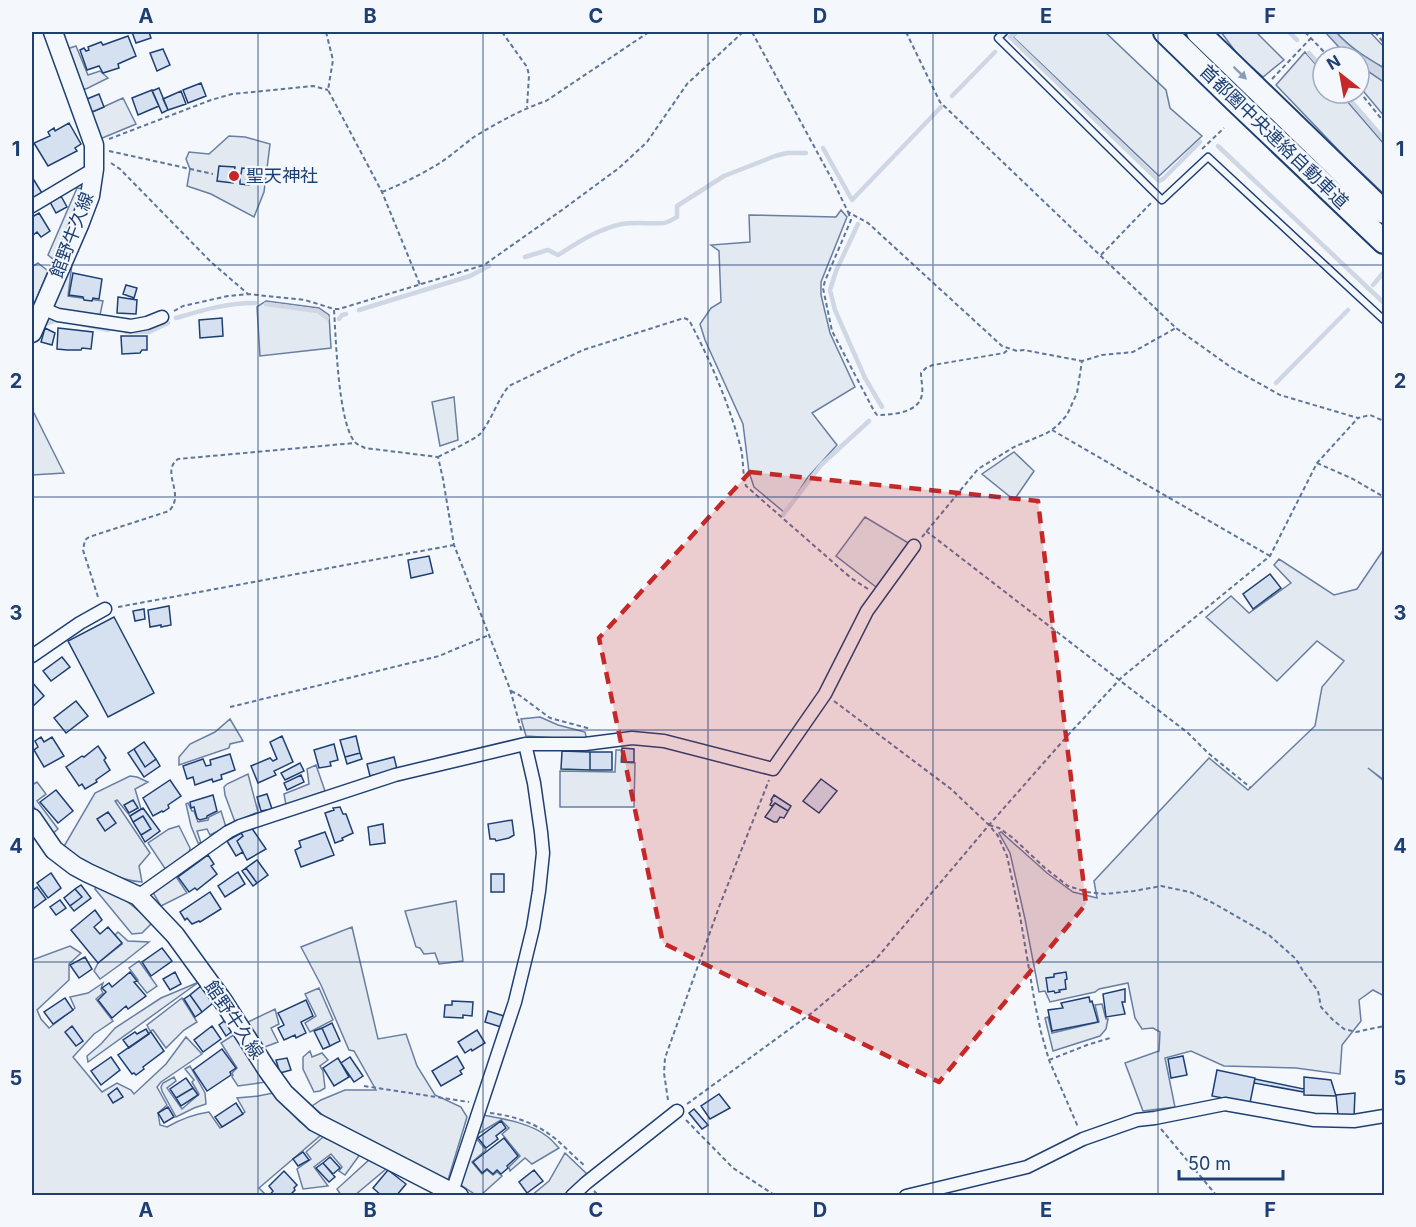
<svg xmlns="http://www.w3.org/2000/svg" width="1416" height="1227" font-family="Inter,'Noto Sans JP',sans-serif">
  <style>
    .green { fill: #e3e9f0; stroke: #687fa3; stroke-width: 1.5 }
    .parking { fill: #e3e8f0; stroke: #687fa3; stroke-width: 1.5 }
    .water { fill: #cfd7e4; stroke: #687fa3; stroke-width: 1.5 }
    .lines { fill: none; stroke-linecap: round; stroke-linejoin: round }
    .stream { stroke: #cfd7e4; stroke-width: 4.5 }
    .building { fill: #d5e0f0; stroke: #1d3f73; stroke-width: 1.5 }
    .service-casing { stroke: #1d3f73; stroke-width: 9 }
    .minor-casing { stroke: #1d3f73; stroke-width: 15 }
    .secondary-casing { stroke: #1d3f73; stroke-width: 21 }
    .motorway-casing { stroke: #1d3f73; stroke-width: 26 }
    .path { stroke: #5e769c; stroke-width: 2; stroke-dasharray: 4.5 3; stroke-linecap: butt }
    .service { stroke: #f4f7fb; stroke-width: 6 }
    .minor { stroke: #f4f7fb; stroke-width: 12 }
    .secondary { stroke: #f4f7fb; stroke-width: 18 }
    .motorway { stroke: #f4f7fb; stroke-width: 22 }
    .oneway { fill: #889bb7 }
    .marked { fill: #c62828; fill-opacity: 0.2; stroke: #c62828; stroke-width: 4.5; stroke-dasharray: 12 8; stroke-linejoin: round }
    .grid { fill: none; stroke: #1d3f73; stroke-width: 1.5; stroke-opacity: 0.55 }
    .poi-dot { fill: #c62828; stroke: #f4f7fb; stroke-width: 2 }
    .labels { text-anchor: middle; stroke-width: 4.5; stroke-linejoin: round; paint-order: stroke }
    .street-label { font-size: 18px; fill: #1d3f73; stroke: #f4f7fb }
    .poi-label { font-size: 18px; fill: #1d3f73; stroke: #f4f7fb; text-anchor: start }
    .neatline { fill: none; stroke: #1d3f73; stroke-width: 2 }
    .grid-label { font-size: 20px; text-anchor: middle; font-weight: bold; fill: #1d3f73 }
  </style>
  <rect width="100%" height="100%" fill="#f4f7fb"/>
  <path class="green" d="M1018,32H1105L1166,90L1170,108L1202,136L1159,176L1013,37Z
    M1221,32H1256L1284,60L1263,77L1238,55Z
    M1336,32H1370L1384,47V68C1367,58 1350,48 1336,32Z
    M76,46L88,75L100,71L108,78L86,89L81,88L67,49Z
    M1305,52L1323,73V93H1340L1384,144V194L1346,158L1276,85Z
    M1359,65L1384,82V116L1359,86Z
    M123,98L136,124L100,139L90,113Z
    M229,136L245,137L270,144L264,192L254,217L211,194L187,186L190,169L186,159L189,152L209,154Z
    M77,188L84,189L81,202L53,259L48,255Z
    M841,210L847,217L821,282V295L830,333L855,387L812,413L837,445L808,477L785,513L754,487L749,472L743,424L705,340L700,324L711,308L721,302L719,251L711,245L750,242L749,215L836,217Z
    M38,263L48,271L32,310V267Z
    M72,264L68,296L103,301L100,315L57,309L53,306Z
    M266,301L319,308L329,315L331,348L260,356L257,307Z
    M454,397L458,440L440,446L432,402Z
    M32,409L64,473L32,475Z
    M1014,452L1034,471L1014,500L982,474Z
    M865,517L910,544L876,587L836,556Z
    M1384,549V780L1368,768L1384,781V996L1373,990L1359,1000L1361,1021L1342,1045L1340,1074L1296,1068L1224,1066L1191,1051L1165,1058L1175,1107L1143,1111L1125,1063L1159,1051L1160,1032L1153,1028L1142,1029L1135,1018L1128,983L1099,989L1095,992L1050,1002L1045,991L1039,992L1025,919L1010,853L999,833L1001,832L1047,873L1073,892L1097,898L1094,881L1209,758L1248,790L1315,726L1322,687L1344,661L1317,641L1277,681L1206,617L1231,596L1249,613L1291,583L1274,565L1279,559L1334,595L1357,589Z
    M230,719L243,741L230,744L229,748L179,765V757L190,744L215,732Z
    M616,750H622L621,762L635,763L634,807H560V771L615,772Z
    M316,765L325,791L286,805L284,794L309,784L307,769Z
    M248,774L258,812L235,822L225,795L224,787L227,784Z
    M130,776L137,777L148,782L135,789L141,809L130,816L117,800L115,801L150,853L139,866L142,882C114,880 87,863 63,848L95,793Z
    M37,782L46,794L37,801L58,829L51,835L32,804V785Z
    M188,803L192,811H194L198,822L208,820L209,817L221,811L226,827L210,835L207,829L197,831L201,843H198L191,826L186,804Z
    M179,826L190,848L189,854L166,870L148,843L169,829Z
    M175,875L187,893L161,906L152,891Z
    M97,883C120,895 133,905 152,923L142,933L132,934L95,889Z
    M456,901L463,961L439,964L435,953L424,954L420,948L416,947L405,911Z
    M352,927L378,1039L406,1034L417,1066L435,1095L461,1107L467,1117L448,1180L332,1123L312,1106L321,1100L345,1090H376L354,1051L349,1050L321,985L301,947Z
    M118,932L128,941L149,942L125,961L100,979L94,971L98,963L122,944L115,935Z
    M70,946L81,953L69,964V980L37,1010L41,1019L49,1028L75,1008L70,997L88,993L103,983L101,989L103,993L96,999L113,1021L94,1034L73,1057L102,1092L117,1083L131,1090L134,1094L166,1064L186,1037L202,1054L161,1082L157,1087L167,1105L158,1113L160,1125L167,1127C181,1119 194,1114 209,1112L220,1128L245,1112L237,1098L258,1096L273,1093L300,1122L321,1135L259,1188L266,1195H32V960Z
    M139,961L157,986L147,993L138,982V980L129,968Z
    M199,982L88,1062L87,1056L101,1044L115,1028L161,998Z
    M319,988L333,1020L310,1032L305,1023L316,1016L305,994Z
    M182,998L197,1022L184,1030L166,1048L153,1030L150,1031L147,1025Z
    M1102,1004L1106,1019H1108L1106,1029L1100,1036L1053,1051L1045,1018L1048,1017L1052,1033L1099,1022L1095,1005Z
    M275,1009L279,1024L271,1028L278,1042L262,1048L246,1023Z
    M235,1034L266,1082L238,1086L232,1077L233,1075L232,1073L237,1068L221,1043Z
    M310,1051L312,1057L322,1053L328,1060L320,1066L323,1071L325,1088L320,1091L314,1092L303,1069V1057Z
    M190,1066L205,1093L206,1104L194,1108L176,1117L162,1091L161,1087L163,1083L174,1077L176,1081L167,1088L182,1109L199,1094L192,1082L194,1080L185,1069Z
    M483,1115C504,1119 531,1123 548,1137C552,1140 555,1144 559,1148L532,1164L525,1158L510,1171L509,1167L520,1156L502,1134L509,1128L501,1120L476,1135Z
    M323,1137L361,1153L345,1175L339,1171L342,1167L331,1154L314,1167L328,1186L303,1189L297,1169L311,1159L306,1152Z
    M476,1138L486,1150L472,1162L482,1174L487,1170L493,1175L497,1172L502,1176L481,1195H476L458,1183Z
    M565,1153L588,1175L565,1195L531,1196L549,1181Z
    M370,1159L386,1169L355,1195H341L337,1189Z"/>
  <path class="parking" d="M540,717L558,725L585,732L587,740L526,736L521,719Z"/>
  <path class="water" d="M1325,32H1336C1350,48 1367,58 1384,68V82L1359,65V57H1348Z"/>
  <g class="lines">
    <path class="stream" d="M1016,32L1010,37L1159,181L1163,179L1200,142
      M1289,32L1297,40
      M1309,53L1323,69
      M1344,93L1384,139
      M952,96L995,52
      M1218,146L1384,303
      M823,148L852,200L941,107
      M858,224L836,271L830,290L835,310L865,378L882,407
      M525,257L548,250L558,255C579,242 598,229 622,224C636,222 650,224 664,223C669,222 673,219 677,217V206L724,176L775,156L787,153H806
      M1373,285L1384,272
      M266,304L318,311L327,318
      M359,310L470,276L489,266
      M176,318C203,310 226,303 255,303
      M339,319L342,315L346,314
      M81,324L108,330
      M43,325L57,320H61
      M126,332H149L168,323
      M1276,383L1348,310
      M783,515L821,465L869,421"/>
  </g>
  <path class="building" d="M132,32H149L151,38L136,43Z
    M128,36L136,56L118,64L119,68L103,73L99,66L87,70L80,50L84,48L86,51L89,50L88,47L101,42L103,45Z
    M163,49L170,65L157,71L150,53Z
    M201,83L206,96L188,103L183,90Z
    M159,88L168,110L162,113L152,91Z
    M152,90L159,106L138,115L132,98Z
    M181,91L186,104L168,110L163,99Z
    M99,94L104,107L92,112L87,99Z
    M69,123L81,144L75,148L77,151L48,166L34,143L50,136L48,132L54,128L55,131Z
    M219,166L235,167L234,173L241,174L242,168L251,169L249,185L240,184V179L234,178L233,183L217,181Z
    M32,177L42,193L32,199Z
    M61,196L67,207L56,213L50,202Z
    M39,213L50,231L41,237L37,232L32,236V217Z
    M73,273L102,279L99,299L93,298L92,301L84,300L83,297L69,295Z
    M126,285L137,288L134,298L123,294Z
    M118,297L137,300L136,314L117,313Z
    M222,318L223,336L200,338L199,320Z
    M45,328L55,333L52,345L41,342Z
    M58,328L93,332L91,349L82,348L81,350H67L57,349Z
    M121,336H147V350H142L140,353L122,354Z
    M429,556L433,573L411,578L408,560Z
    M1270,574L1281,588L1253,609L1243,594Z
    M169,606L171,625L161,627V625L150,627L148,610Z
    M144,609L145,619L135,621L133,611Z
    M114,617L154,693L108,717L68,641Z
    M62,657L70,667L51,681L43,671Z
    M32,682L44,696L32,707Z
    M76,701L88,716L66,733L54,718Z
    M282,736L293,762L274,771L276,775L258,783L251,766L270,758L273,761L277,759L270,742Z
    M356,736L360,753L345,757L340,740Z
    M41,737L44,742L52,737L64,756L44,767L34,750L38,747L35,741Z
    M144,742L156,759L145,767L134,749Z
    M334,744L338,760L330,762L331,766L319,768L314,750Z
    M98,746L106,758L104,760L110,770L96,780L97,782L85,789L82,784L79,786L66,767L82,756L84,757Z
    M622,748L634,749V762H622Z
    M134,749L145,767L156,759L160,766L144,777L128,753Z
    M562,751L590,752V770L561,769Z
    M590,752H612V770H590Z
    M360,753L362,759L347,764L345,757Z
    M230,754L235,770L221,775L222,779L213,782L212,779L195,785L193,777L187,779L183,766L203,759L206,766L211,765L210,760Z
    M394,757L397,769L370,776L367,764Z
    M300,763L304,771L285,780L281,773Z
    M301,775L304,782L287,790L284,783Z
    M821,779L837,791L819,813L803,801Z
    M170,780L181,796L168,805L169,808L163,812L162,811L153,816L143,798Z
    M56,790L73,811L58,823L40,802Z
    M267,794L272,809L261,811L257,797Z
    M213,795L217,811L207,816V818L200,820L197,818L194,807L191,808L190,802Z
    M774,795L791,806L788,811L775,803L772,806L770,805L772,801L771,800Z
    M133,800L138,808L129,813L124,805Z
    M775,803L788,811L784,818L780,817L777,822H774L765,817Z
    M340,807L343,814H346L353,833L342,838L343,840L335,843L325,813L334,810L333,808Z
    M143,808L160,831L145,842L141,835L151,829L143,816L133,822L130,816Z
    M108,812L116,823L105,831L97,819Z
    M143,816L151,829L141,835L133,822Z
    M512,820L514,835L509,838L496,841L495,839H490L488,824Z
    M383,824L385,843L370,845L368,827Z
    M251,827L266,849L247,860L237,841L243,836L241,833Z
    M325,832L334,855L301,867L295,850L301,847L299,841Z
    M241,833L243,836L237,841L243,852L236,856L227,841Z
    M208,855L214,864L211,866L217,874L197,890L195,888L189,892L178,877Z
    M257,860L268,875L257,883L246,868Z
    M246,868L257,883L253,886L242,871Z
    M238,872L245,884L225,897L218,886Z
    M51,873L61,888L48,898L37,883Z
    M491,874H504V892H491Z
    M81,885L91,898L74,911L70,906L82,897L75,889Z
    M37,887L46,899L34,908L32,905V891Z
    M75,889L82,897L70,906L64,898Z
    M210,892L221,909L200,922L199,921L192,924L187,918L185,920L180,912Z
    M60,900L66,908L56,915L50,907Z
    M95,910L102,920L94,927L100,934L108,927L122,943L98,963L71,930Z
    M162,948L172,961L151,976L142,962Z
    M85,957L92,969L79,978L70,965Z
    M130,972L137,981L134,982L146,996L128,1009L126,1006L112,1018L98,1000L106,992L102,988L109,983L112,987Z
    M175,972L181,984L170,990L163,979Z
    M1066,972L1067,979L1065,980L1066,989L1059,990L1060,992L1055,993L1054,991L1048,992L1046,978L1054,977V974Z
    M201,986L213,1003L202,1012L190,995Z
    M1125,989V1002H1122L1125,1014L1106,1017L1103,994Z
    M190,995L202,1012L195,1017L184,999Z
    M1089,997L1090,1002L1092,1001L1098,1022L1052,1031L1048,1010L1063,1008L1061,1003Z
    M65,998L73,1010L53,1024L44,1012Z
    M306,1000L313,1016L301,1022L306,1033L296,1038L295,1035L284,1040L278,1028L284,1025L278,1013Z
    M452,1001L473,1002L472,1016L463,1015V1018L444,1017L445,1005H452Z
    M488,1011L504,1016L501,1027L485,1022Z
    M227,1019L234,1030L226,1036L219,1025Z
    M332,1023L340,1041L330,1046L322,1028Z
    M72,1026L83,1041L76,1046L65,1032Z
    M212,1026L221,1039L203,1052L194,1040Z
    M322,1028L330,1046L323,1049L314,1031Z
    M146,1029L149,1034L129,1048L123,1040L135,1032L137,1034Z
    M477,1030L485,1043L472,1051L471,1049L465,1053L458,1042Z
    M151,1032L164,1051L143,1067L144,1069L136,1075L134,1073L132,1074L118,1055Z
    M222,1049L236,1068L230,1072L231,1075L207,1091L193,1070Z
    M457,1056L464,1068L460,1071L462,1074L441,1086L432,1071Z
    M1183,1056L1187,1075L1171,1078L1168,1059Z
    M111,1057L120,1070L101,1085L91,1071Z
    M350,1057L363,1076L354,1082L341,1063Z
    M287,1058L291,1070L280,1073L276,1060Z
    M338,1058L349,1077L334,1086L323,1068Z
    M1217,1070L1255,1078L1250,1103L1212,1096Z
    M1304,1077L1331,1080L1336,1096L1304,1095Z
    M186,1078L193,1088L176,1098L170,1089Z
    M1255,1079L1304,1089V1092L1254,1083Z
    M117,1088L123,1097L113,1103L108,1095Z
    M193,1088L198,1095L181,1106L176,1098Z
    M1355,1093L1354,1116L1338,1115L1336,1095Z
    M719,1094L730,1108L710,1119L701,1106Z
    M236,1103L243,1114L222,1127L215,1117Z
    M168,1107L174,1117L164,1123L158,1113Z
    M694,1109L708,1125L702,1129L689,1113Z
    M501,1121L506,1128L496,1136L498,1139L486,1148L478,1138Z
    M504,1138L518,1156L507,1166L508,1168L501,1174L497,1170L493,1174L487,1169L482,1173L473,1162Z
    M303,1152L309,1160L298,1166L293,1159Z
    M330,1157L340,1168L333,1174L323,1163Z
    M323,1163L335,1177L329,1182L316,1168Z
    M388,1170L406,1184L396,1196H382L373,1188Z
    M534,1170L543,1181L527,1193L519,1182Z
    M284,1171L297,1185L294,1188L295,1190L289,1196H269L273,1191L269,1186Z"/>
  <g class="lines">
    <g class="service-casing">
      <path id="service" d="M1004,32L998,38L1162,200L1208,157L1384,320"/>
    </g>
    <g class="minor-casing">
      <path id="minor" d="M32,206L94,169
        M42,308L58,315L131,326L147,323L162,317
        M32,656L80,623L105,609
        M138,896L228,832L240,826L395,775L525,744H585L632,738L664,741L773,769L825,694L867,611L914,546
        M452,1192L515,1002L533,928L539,891L543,853L541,832L534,783L525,744
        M572,1196L586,1183L677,1111
        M906,1196L1027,1167L1083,1139L1137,1120L1155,1118L1225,1104L1314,1120L1354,1121L1384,1116"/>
    </g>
    <g class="secondary-casing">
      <path id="secondary" d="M32,333L79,225L90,196L94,169V145L53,32
        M32,818L54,850L75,866L88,873L138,896L156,915L175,935L223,1001L266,1068L284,1093L315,1122L459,1196"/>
    </g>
    <g class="motorway-casing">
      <path id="motorway" d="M1165,32L1237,102L1384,242
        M1198,32L1384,212"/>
    </g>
    <path class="path" d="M326,32L333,60L328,90L382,192L420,285
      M502,32L527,67L529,75L527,107
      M752,32L835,185L848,212L868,223L1002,346L1017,351L1024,350L1082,361
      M906,32L940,102L1176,328L1232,368L1280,395L1358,418L1370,415L1384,421
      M1305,32L1329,57
      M1375,32L1384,43
      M1272,79L1311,38
      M1359,91L1384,122
      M109,139L211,100L232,94L313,86L328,90
      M1202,149L1224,128
      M109,151L213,174
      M111,163L120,169L211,262L248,294
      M382,192C402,184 422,174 440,163C452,155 463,145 474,137C497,123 520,110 546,101L649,32
      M848,212L851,220L825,281L823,288L832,331L874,411L877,415C891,415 916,413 921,398C924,391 921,381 921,373L926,368L933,365L1004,353L1009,349
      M1101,255L1151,203
      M334,310C336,339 338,419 354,441C356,444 361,446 365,448L438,457L443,479L454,545L510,689L522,733
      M174,311L183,306L228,296L248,294L305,300L334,309H339L484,265L562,210L619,168L647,142L687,84L743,32
      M1052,430L1270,556
      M438,457C447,452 474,440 480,434C492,420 497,400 509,386L583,350L684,318L689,320C710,360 728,401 740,445C744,458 742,473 746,486L851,578L868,589
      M1317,463L1353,479L1384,497
      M926,531L1188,733L1208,753L1251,788
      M922,537L978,469L1014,447L1047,433L1057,426L1067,415L1077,393L1082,361L1102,355L1133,352L1176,328
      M98,597L83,550L85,540L89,537L169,511C186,494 160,472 178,459L355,443
      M118,607L454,545
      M511,691L519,695L550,718L591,729
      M834,701L951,789L989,825L998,836L1007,856L1020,916L1035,1004L1041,1032L1049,1060L1078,1127
      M230,707L439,656L489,635
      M989,825L999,828L1013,838L1045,868L1068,886L1087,892L1105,894L1134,891L1161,886L1190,892L1213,903L1269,935L1296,959L1303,971L1318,991L1321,1007L1333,1020L1344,1029L1356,1032L1384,1026
      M1049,1060L1087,1045L1110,1038
      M364,1086L469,1102
      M668,1100L664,1073L665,1058L719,907L769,780
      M687,1104L813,1012L876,959L989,825L1069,734L1122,677L1270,556L1317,463L1358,418
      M490,1113C509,1115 533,1122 549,1134C562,1143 573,1156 585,1166
      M686,1120L733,1168L776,1196
      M1161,1129L1217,1196
      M594,1191L599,1196"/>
    <use href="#service" class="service"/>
    <use href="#minor" class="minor"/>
    <use href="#secondary" class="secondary"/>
    <use href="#motorway" class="motorway"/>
  </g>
  <defs><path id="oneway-solid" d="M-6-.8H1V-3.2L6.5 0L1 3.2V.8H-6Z" transform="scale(1.5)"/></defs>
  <use class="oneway" href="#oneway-solid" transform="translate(1240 73) rotate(44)"/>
  <path class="marked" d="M750,472L1038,501L1086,904L939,1082L663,943L599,638Z"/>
  <path class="grid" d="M258,32V1196M483,32V1196M708,32V1196M933,32V1196M1158,32V1196M32,265H1384M32,497H1384M32,730H1384M32,962H1384"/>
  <circle class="poi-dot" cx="234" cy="176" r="6"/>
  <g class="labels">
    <g class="street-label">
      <text transform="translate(1274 137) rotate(44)" y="6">首都圏中央連絡自動車道</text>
      <text transform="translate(72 235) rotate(-69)" y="6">館野牛久線</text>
      <text transform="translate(234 1020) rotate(56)" y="6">館野牛久線</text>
    </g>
    <g class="poi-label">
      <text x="246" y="182">聖天神社</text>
    </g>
  </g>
  <rect width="1416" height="1227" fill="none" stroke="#f4f7fb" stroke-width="66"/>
  <g transform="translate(1341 75) rotate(329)"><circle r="28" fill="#f4f7fb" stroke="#9eadc5" stroke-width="1.5"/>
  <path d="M0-4.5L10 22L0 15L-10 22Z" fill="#c62828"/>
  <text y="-9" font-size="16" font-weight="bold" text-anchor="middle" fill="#1d3f73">N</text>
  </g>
  <path d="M1179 1170v9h104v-9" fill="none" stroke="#1d3f73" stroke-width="3"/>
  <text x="1188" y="1170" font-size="18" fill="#1d3f73" stroke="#f4f7fb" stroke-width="4.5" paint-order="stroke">50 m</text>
  <rect x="33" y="33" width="1350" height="1161" class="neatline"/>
  <g class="grid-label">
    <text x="146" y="23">A</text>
    <text x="370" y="23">B</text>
    <text x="596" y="23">C</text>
    <text x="820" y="23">D</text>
    <text x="1046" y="23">E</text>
    <text x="1270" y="23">F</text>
    <text x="16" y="156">1</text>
    <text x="1400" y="156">1</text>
    <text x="16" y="388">2</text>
    <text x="1400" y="388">2</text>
    <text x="16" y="620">3</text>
    <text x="1400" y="620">3</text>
    <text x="16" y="853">4</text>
    <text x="1400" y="853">4</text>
    <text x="16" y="1085">5</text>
    <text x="1400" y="1085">5</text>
    <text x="146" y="1217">A</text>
    <text x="370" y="1217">B</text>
    <text x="596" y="1217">C</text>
    <text x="820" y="1217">D</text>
    <text x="1046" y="1217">E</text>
    <text x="1270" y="1217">F</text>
  </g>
</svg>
